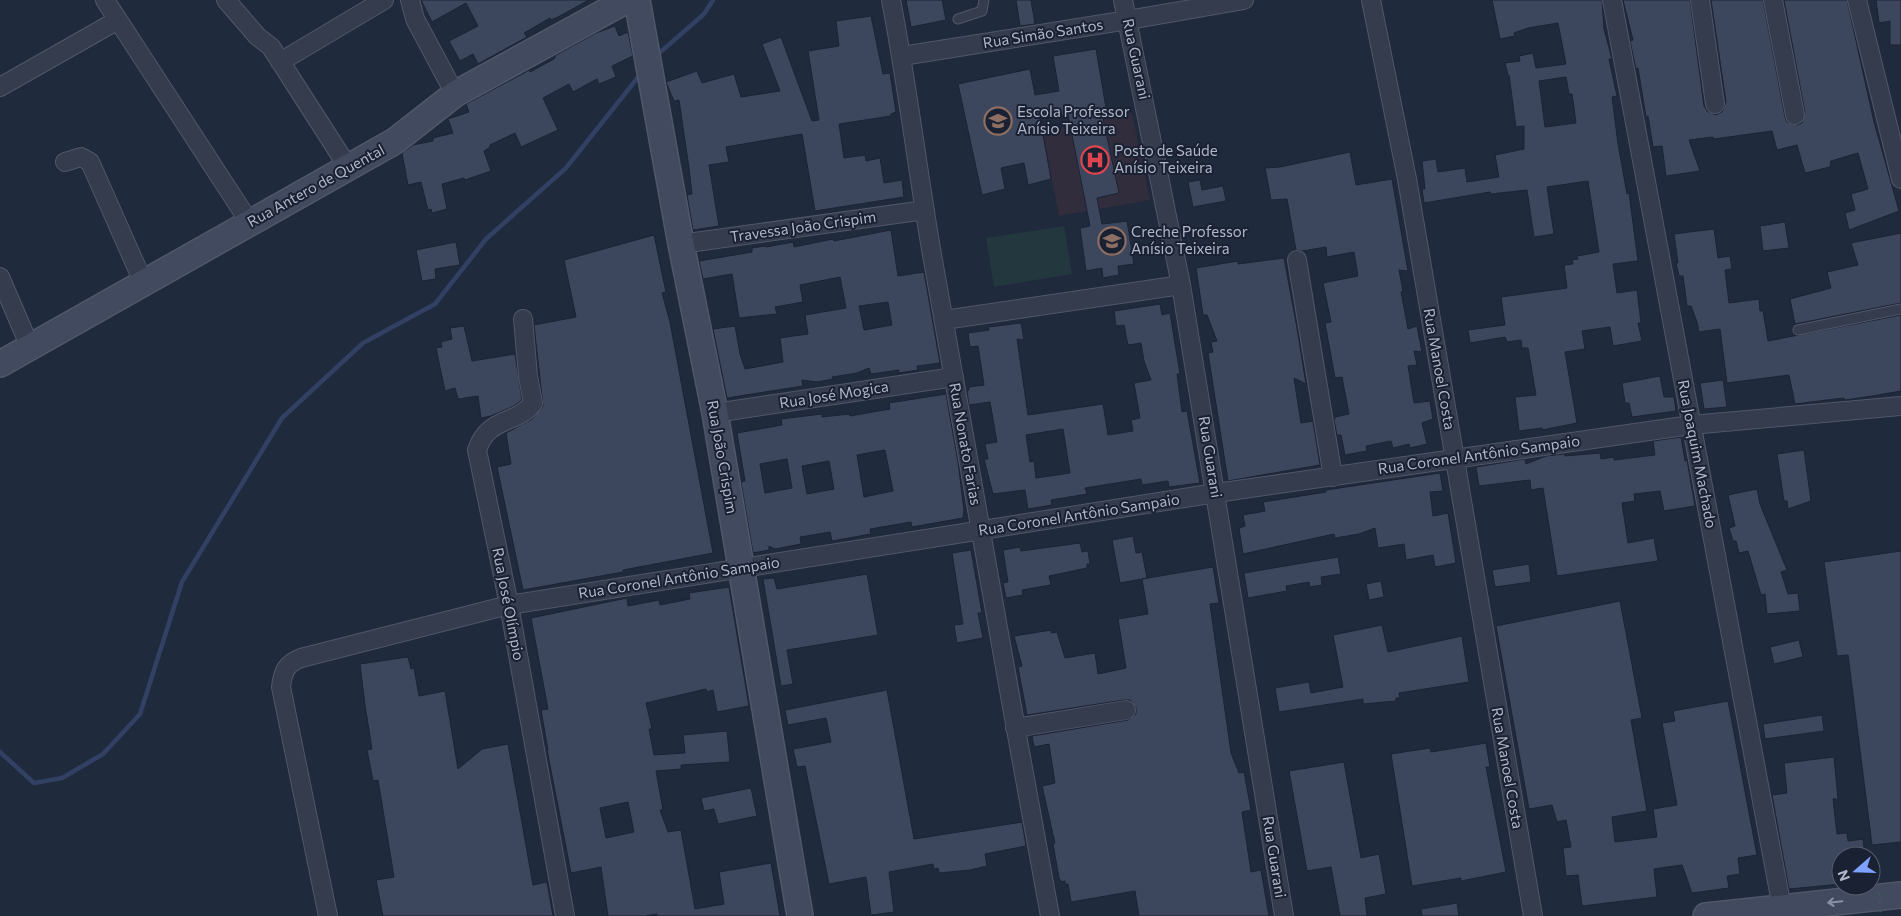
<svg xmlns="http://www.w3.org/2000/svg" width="1901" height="916" font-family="Commissioner,sans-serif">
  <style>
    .medical { fill: #312d3d }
    .green { fill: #22383e }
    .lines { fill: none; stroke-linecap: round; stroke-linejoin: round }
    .stream { stroke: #314063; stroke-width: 4.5 }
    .building { fill: #3c465d; stroke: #1c2334; fill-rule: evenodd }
    .lane-casing { stroke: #505768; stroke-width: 11 }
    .street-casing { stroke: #505768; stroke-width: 20 }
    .secondary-casing { stroke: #505768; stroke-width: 28 }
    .lane { stroke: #343c4d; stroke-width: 9 }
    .street { stroke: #343c4d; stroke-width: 18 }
    .secondary { stroke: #424a60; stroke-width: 25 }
    .path-bridge { stroke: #40555b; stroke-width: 2.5; stroke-dasharray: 4 4; stroke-linecap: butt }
    .oneway { stroke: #8a91a4 }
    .labels { text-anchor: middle; stroke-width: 4; stroke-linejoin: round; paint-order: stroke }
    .street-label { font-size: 15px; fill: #b0b7c9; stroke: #1a2132 }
    .poi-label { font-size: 15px; fill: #b0b7c9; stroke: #1a2132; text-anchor: start }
  </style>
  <rect width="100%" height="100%" fill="#202a3d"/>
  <path class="medical" d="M1132,113L1150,200L1059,216L1043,132Z"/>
  <path class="green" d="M1064,226L1072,274L994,287L986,238Z"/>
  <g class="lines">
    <path class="stream" d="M656,56L704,14L713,0
      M0,752L34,783L62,778L103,754L140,714L182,582L282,418L363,343L435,304L486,239L566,168L639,76"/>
  </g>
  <path class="building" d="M421,0H589L558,17L551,20L550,18L524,33L527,37L478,64L473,54L460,61L449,41L478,26L466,3L432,22Z
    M906,0H942L946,20L911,27Z
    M1016,0H1031L1035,24L1020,26Z
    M1492,0H1602L1604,29L1612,59H1609L1617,96L1612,97L1618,144L1627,194L1629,193L1638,261L1613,264L1617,293L1637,290L1641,323H1638L1642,341L1613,346L1610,327L1582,331L1585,349L1565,352L1577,423L1542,430V428L1519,431L1515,397L1536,395L1528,348H1522L1521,340L1507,342L1505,337L1470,343L1468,330L1505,325L1501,297L1567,288L1564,265L1573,264L1572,260L1578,259L1577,256L1599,252L1588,181L1547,187L1554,234L1534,237L1527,190L1491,194L1490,192L1424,203L1422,189H1425L1422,161L1436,159L1438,172L1465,168L1467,182L1499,177L1495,155L1524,149V126L1516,127L1509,75H1508L1505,63L1520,61L1519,56L1533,53L1536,68L1566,64L1558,23L1528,28L1514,33L1515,36L1500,39ZM1566,77L1569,94H1572L1576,123L1545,127L1539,81Z
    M1623,0H1690L1704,106L1707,111L1716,115L1722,112L1726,102L1711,0H1763L1785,117L1787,122L1797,125L1802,123L1805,113L1784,0H1847L1874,122L1899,211L1849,230L1845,213L1855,210L1851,194L1868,189L1858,153L1831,161L1830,167L1805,173L1797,145L1777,150L1772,131L1714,139L1713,137L1689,140L1700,171L1666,176L1662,146L1653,147L1648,116L1646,117L1638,68L1636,69L1630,41L1633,40Z
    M1876,0H1901V45H1890V21L1879,23Z
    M871,16L883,74L890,73L896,112L891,114V116L839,124L844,158L865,155L866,161L880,158L884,183L902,180L904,197L815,211L802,134L726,147L729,162L709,165L719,226L693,230L687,195L692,194L689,168L679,100L674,101L666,82L697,71L702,83L734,74L741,97L780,91L762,44L781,37L812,121L819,120L808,51L839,46L836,21Z
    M615,26L619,36L628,32L633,56L612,66L616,77L599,84L597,79L573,92L569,84L543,98L558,130L521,147L515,133L490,145V147L484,151L491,171L465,180L464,178L442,184L447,209L432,213L431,209L428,210L421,182L408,185L402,153L413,145L433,141V138L453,133L448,119L469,112L466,104L524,73L529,70L530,72L554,59L556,55L596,33Z
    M1096,49L1106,108L1101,109L1119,193L1097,198L1102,224L1127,221L1134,264L1118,266L1119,275L1103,278L1102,268L1086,271L1080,228L1090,226L1068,115L1062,116V114L1040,118L1051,179L1028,185L1024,163L1001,168L1005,189L982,195L958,84L1030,69L1035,95L1059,91L1053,56Z
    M1350,152L1356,185L1392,179L1408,271L1399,270L1403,291L1401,292L1408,329L1417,326L1422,352L1414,351L1417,365L1408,366L1414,403L1430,401L1433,419L1422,423L1427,444L1410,448L1409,444L1393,448L1391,441L1366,446L1367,451L1345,455L1341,435H1337L1334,420L1335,417L1349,414L1342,377L1335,378L1325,323L1331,322L1323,283L1358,276L1354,252L1327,257L1326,247L1302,251L1296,250L1287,199L1271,200L1265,168L1280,167Z
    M1200,180L1202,190L1223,186L1226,201L1193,207L1188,182Z
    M1785,222L1789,248L1763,251L1760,226Z
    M1714,229L1718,258L1730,256L1732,269L1725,270L1729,303L1759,299L1760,311H1763L1768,341L1901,315V391L1872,396L1845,400L1844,398L1835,399L1795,404L1789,375L1727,383L1720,329L1699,332L1697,322L1691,306H1687L1683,276H1679L1676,263H1678L1674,234Z
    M891,230L898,276L924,272L940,363L917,366L918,370L899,373V370L871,374L869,368L857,373L832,377L833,379L817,382L802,380L803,386L727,398L713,329L735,326L740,354L745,369L783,362L780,338L808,334L805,315L846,308L840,277L800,285L803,302L775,307L777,314L739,318L732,274L703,279L699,261L752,252V248L765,246L766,247L793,242L794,247L833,239L834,241ZM888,302L892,325L864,330L859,306Z
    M1901,233V303L1795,324L1790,299L1831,288L1827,272L1858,265L1851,243Z
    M654,235L666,292L662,293L670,322L713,553L623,570V572L523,590L497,467L511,464L506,433L532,419L543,406L534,325L576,317L564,260Z
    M456,242L460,265L435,269L436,279L422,281L416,250Z
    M1284,258L1297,328L1306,384L1294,378L1301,423L1313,421L1320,465L1228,481L1208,353L1213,352L1211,342L1217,341L1207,315H1203L1196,268L1238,261V264Z
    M1160,304L1162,315L1170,313L1180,374H1177L1182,412L1187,411L1200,483L1169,487L1168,481L1142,485L1141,479L1085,488L1087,494L1051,500L1052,505L1028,509L1025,490L993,494L984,459H988L985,444L997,442L990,402L969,405L967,391L969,390V387L984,385L978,346L970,347L968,333L989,330L988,327L1021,323L1024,340L1017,339L1028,415L1103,404L1108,435L1133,431L1131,420L1140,418L1134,383L1151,380L1144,361L1141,343L1128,345L1124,325L1116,326L1114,311ZM1063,429L1070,473L1036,478L1034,461L1030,462L1026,435Z
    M464,326L472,361L515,354L522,400L514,406L491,416L481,418L478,396L458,399L455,388L445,391L436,348L442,347L441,342L452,339L450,328Z
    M1660,376L1664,397H1674L1676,411L1632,417L1629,403H1625L1622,383Z
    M1723,380L1727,407L1704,409L1700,383Z
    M946,394L958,462L964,510L963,518L912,527L911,522L870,529L871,534L832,541L830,532L800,537L801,544L775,549L769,546V550L753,553L741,482L745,481L737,433L782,425L781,419L822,414V417L849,414L850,416L890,409L889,403ZM885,450L893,491L864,497L857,455ZM787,459L792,488L765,493L760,464ZM829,461L834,489L807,494L802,466Z
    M1681,437L1685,461L1687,460L1695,506L1664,511L1660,491L1634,494L1635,501L1622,503L1628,543L1654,538L1658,561L1557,576L1543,488L1531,490L1530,480L1479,486L1476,467L1525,459L1526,464L1546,456L1564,454L1565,456L1600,453L1601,459L1614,457V460L1655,455L1653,441Z
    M1804,450L1811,501L1788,509L1787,501H1784L1777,454Z
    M1440,473L1443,491L1430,492L1433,516L1448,513L1456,563L1435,567L1433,555L1406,560L1404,544L1378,548L1375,528L1359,534L1335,538L1334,534L1243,554L1239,528L1245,526L1243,515L1265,511L1263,502L1326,492V490Z
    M1757,489L1760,504L1787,570L1781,572L1788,594L1798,593L1800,611L1767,614L1765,594L1761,595L1748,551L1739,553L1736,541H1733L1729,528L1735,526L1728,495Z
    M1133,536L1136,553L1142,552L1147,578L1120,583L1112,540Z
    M1080,543L1082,552L1088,551L1090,564H1087V568L1049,576L1051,585L1022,590L1023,595L1006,598L1003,583L1008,582L1003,550L1020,547L1021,551Z
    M971,550L982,613H978L983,638L957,643L954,625L963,624L952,553Z
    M1901,551V842L1872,845L1848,655L1837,656L1824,562Z
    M1338,557L1341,574L1321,577L1322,585L1310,587L1309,582L1286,586L1287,591L1248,598L1244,573Z
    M1529,564L1531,582L1495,587L1492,570Z
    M1213,567L1219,603L1210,604L1231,753L1239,773L1244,772L1251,810L1242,812L1251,872L1261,870L1269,916H1139L1135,891L1071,902L1068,884H1065V881L1061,882L1059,878L1053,844L1055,843L1042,786L1055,783L1049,744L1034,747L1032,736L1128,720L1136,714V708L1130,700H1124L1027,715L1018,667L1022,666L1014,636L1051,630V633L1057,632L1065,658L1095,653L1098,674L1126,668L1118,619L1148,614L1142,579Z
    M867,574L878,635L787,650L793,684L781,686L763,579L774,578L777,589Z
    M1381,581L1384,597L1369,600L1366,584Z
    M729,587L749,706L717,712L713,690L707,692L706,689L646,703L652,729H649L654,755L685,753L683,735L727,731L730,762L681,765V769L656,771L663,810H660L668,832L681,830L695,909L724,904L719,872L771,863L780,916H657V914L645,916H608L601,867L571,873L547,750H548L541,710L548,709L531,618L627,598L628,606L659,600L660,605L690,599L689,593ZM628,802L634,832L606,838L600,808Z
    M1620,601L1642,718L1631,720L1647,811L1612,817L1615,842L1657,837L1653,809L1677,805L1662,723L1675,721L1673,711L1728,701L1757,855L1738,858L1740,874L1727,876L1729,888L1692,893L1682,865L1667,867L1654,869L1657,897L1582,906L1578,875L1566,876L1563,848L1571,847L1566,820L1557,822L1552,805L1529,809L1496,626Z
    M1382,625L1388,652L1462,636L1469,682L1399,693L1400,698H1396V701L1363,704V699L1279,712L1275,688L1309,682L1311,693L1343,687L1333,635Z
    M1799,640L1803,657L1774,664L1770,647Z
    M408,657L411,669L414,668L419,696L445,691L458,769L482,749L508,744L533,885L547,882L553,916H383L376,880L394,877L378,780L373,781L367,750L372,749L365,705L360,664Z
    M887,690L914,839L1022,822L1026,846L985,854L987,866L970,870L939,873L938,868L934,869L933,864L889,872L894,912L871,915L866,877L829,884L805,766L797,767L793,749L831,742L826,718L788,725L785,710Z
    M1822,715L1824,731L1765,739L1763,724Z
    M1486,743L1490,767H1486L1506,872L1461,881V878L1412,886L1391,754L1430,748L1431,752Z
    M1834,757L1838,799H1833L1837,834L1847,833L1848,841L1863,839L1865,856H1841V884L1789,889L1772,795L1787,793L1784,763Z
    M1344,762L1361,858L1379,854L1386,894L1365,898L1367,916H1340L1331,867L1307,871L1289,771Z
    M751,788L757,816L718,824L714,809L704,811L701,798Z
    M1457,903L1459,916H1422L1421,909Z"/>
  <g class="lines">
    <g class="lane-casing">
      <path id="lane" d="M958,19L982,11L984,0
        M1798,330L1901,309"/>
    </g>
    <g class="street-casing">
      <path id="street" d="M105,0L250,223
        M226,0L257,36L271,47L348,167
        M410,0L415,19L455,94
        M891,0C907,83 917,166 931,249C970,472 1009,694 1050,916
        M1123,0L1181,285L1284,916
        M1371,0L1407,179L1533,916
        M1612,0L1782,908
        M1700,0L1715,104
        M1773,0L1795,115
        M1857,0L1901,179
        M902,56L1128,20L1244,0
        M280,62L384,0
        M0,87L118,20
        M65,162L81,157L90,162L144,284
        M681,244L925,210
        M1297,260L1333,477
        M0,277L30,347
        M523,319L528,376L533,403C517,425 488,416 477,450L509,605L565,916
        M944,320L1181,285
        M715,413L954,377
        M1015,728L1126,710
        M328,916L281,687C283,671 286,664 301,658L509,605L1216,493L1691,425L1901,406"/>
    </g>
    <g class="secondary-casing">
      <path id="secondary" d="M637,0L681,244L715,413L800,916
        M0,364L395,141L455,94L627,0
        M1706,916L1901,895"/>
    </g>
    <use href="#lane" class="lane"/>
    <use href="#street" class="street"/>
    <use href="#secondary" class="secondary"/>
    <path class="path-bridge" d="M1879,892L1881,916"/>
  </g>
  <defs><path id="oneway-shaft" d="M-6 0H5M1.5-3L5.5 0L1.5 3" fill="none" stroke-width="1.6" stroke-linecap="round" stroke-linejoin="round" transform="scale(1.25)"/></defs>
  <use class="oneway" href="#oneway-shaft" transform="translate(1835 902) rotate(174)"/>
  <defs>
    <g id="school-ring" transform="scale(1.4375)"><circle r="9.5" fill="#1a2132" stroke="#8d6e63" stroke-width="1.5"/><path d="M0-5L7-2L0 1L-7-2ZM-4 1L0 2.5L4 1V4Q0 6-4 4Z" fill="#8d6e63"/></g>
    <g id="hospital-ring" transform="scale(1.4375)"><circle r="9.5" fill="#1a2132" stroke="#e0444e" stroke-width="1.5"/><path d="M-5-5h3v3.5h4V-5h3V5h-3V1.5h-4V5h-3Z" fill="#e0444e"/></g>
  </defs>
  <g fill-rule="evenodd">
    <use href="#school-ring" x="998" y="121"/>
    <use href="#hospital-ring" x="1095" y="160"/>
    <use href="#school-ring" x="1112" y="241"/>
  </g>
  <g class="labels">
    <g class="street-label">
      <text transform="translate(1043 34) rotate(-9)" y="5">Rua Simão Santos</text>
      <text transform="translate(1136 59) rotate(78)" y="5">Rua Guarani</text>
      <text transform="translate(316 186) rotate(-29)" y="5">Rua Antero de Quental</text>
      <text transform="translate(803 227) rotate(-8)" y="5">Travessa João Crispim</text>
      <text transform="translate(1439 369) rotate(80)" y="5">Rua Manoel Costa</text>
      <text transform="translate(834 395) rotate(-9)" y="5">Rua José Mogica</text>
      <text transform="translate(965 444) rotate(80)" y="5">Rua Nonato Farias</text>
      <text transform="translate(1697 454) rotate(79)" y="5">Rua Joaquim Machado</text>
      <text transform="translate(1479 455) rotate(-8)" y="5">Rua Coronel Antônio Sampaio</text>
      <text transform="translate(722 457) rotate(80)" y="5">Rua João Crispim</text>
      <text transform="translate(1210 457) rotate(81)" y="5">Rua Guarani</text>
      <text transform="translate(1079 515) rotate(-9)" y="5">Rua Coronel Antônio Sampaio</text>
      <text transform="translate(679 578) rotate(-9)" y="5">Rua Coronel Antônio Sampaio</text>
      <text transform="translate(508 604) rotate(79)" y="5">Rua José Olímpio</text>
      <text transform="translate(1507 768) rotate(80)" y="5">Rua Manoel Costa</text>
      <text transform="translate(1274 857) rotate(81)" y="5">Rua Guarani</text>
    </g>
    <g class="poi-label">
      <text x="1017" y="117">Escola Professor<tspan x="1017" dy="17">Anísio Teixeira</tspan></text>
      <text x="1114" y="156">Posto de Saúde<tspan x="1114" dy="17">Anísio Teixeira</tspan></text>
      <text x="1131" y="237">Creche Professor<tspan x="1131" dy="17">Anísio Teixeira</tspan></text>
    </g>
  </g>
  <g transform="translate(1856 871) rotate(250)"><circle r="24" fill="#1a2132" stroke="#565d6e"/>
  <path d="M0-4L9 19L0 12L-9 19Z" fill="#7ea2ff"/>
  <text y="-8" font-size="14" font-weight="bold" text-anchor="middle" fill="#b0b7c9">N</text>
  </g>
</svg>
